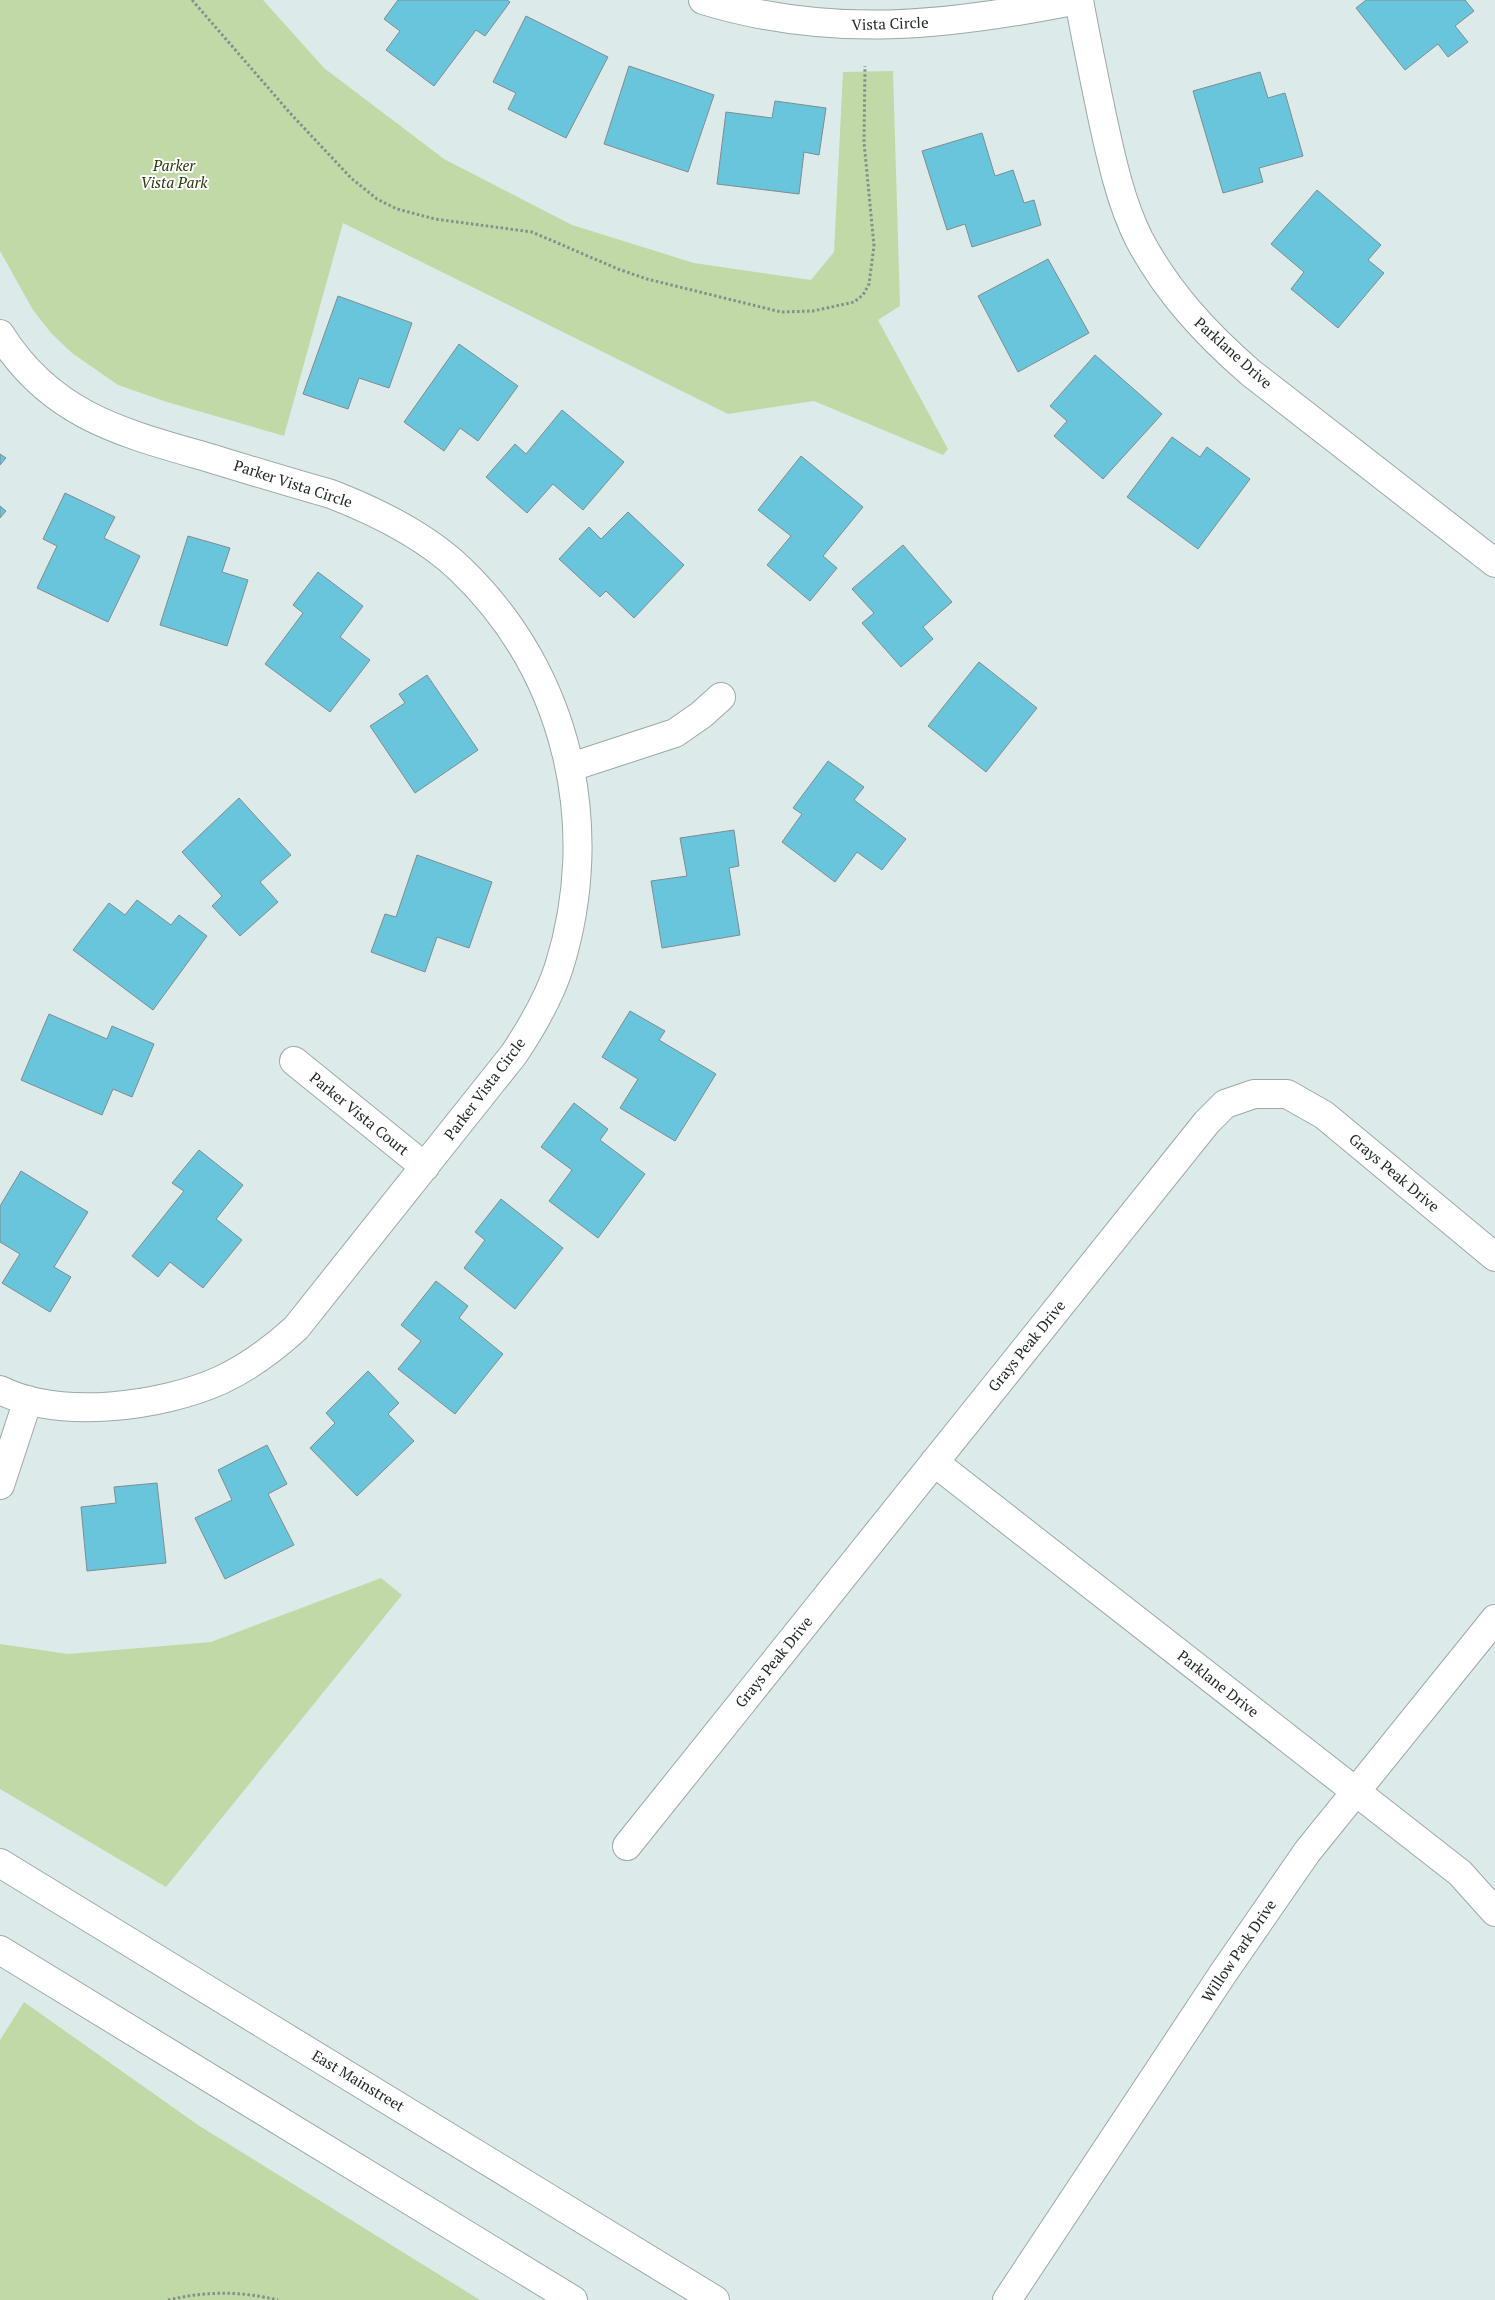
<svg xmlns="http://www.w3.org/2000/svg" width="1495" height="2300" font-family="'PT Serif',serif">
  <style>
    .green { fill: #c1d9a6 }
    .building { fill: #69c5db; stroke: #7f8c90 }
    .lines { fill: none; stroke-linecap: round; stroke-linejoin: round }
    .minor-casing { stroke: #9ba9a7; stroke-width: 30 }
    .major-casing { stroke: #9ba9a7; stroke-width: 30 }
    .path { stroke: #85908e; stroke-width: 3; stroke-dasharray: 2.5 2.5; stroke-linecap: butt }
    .minor { stroke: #fff; stroke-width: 28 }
    .major { stroke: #fff; stroke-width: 28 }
    .labels { text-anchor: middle; stroke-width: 4; stroke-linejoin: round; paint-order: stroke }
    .street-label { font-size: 15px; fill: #222827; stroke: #fff }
    .park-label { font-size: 15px; font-style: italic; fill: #283b0c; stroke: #fff }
  </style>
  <rect width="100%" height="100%" fill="#dcebe9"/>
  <path class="green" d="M0,0H263L324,68L444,159L572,225L694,263L811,280L834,252L843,72L893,71L900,306L878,320L948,449L943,455L814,401L728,414L343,223L284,436L167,402L118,385L72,353L51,333L33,310L0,251Z
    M381,1578L402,1595L166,1887L0,1789V1644L68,1654L211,1642Z
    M24,2002L198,2125L480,2300H0V2040Z"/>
  <path class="building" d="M398,0H507L510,2L485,36L476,30L434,86L386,50L400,31L384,19Z
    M1366,0H1465L1474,11L1455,26L1468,42L1448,57L1438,44L1405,70L1356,8Z
    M526,16L608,57L566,138L508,109L516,93L493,82Z
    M629,66L714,95L688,172L604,144Z
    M1260,72L1268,98L1285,93L1303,156L1259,168L1263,182L1223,193L1193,91Z
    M775,101L826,108L819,155L804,152L799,194L717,184L726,112L772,118Z
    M982,133L995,176L1013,170L1024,203L1034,200L1041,225L972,247L965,224L947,230L922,151Z
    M1317,190L1381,245L1368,260L1384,273L1338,328L1291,289L1304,272L1271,244Z
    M1048,259L1089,333L1018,372L978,296Z
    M338,296L412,323L389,388L359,378L348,409L303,394Z
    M459,344L518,386L478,441L460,428L444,451L404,422Z
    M1095,355L1162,414L1103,479L1054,436L1067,421L1050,406Z
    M562,410L624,462L583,510L553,484L527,513L486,477L515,444L526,454Z
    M1172,437L1200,457L1207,447L1250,479L1198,549L1127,497Z
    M0,454L6,458L0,465Z
    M801,456L863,507L823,556L837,568L810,601L767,565L791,536L758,510Z
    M65,493L115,517L104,538L140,556L108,622L37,588L57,546L43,539Z
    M0,506L6,511L0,518Z
    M628,512L684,565L634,618L606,591L600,597L559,559L589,527L601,539Z
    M188,536L230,548L222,572L248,580L227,646L160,625Z
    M903,545L952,602L923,627L933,639L901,667L862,623L874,613L852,589Z
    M318,572L363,606L340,637L370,660L330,712L265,664L303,613L293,605Z
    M979,662L1037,708L986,772L928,726Z
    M427,675L478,750L415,793L370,726L405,703L399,694Z
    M828,761L864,787L854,800L906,839L882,870L857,852L835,882L782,842L802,814L793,808Z
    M239,798L291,855L260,882L278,902L240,936L212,906L222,896L182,852Z
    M734,830L739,866L729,868L740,935L662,948L651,881L687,876L680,838Z
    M417,855L492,882L469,948L437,937L425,972L371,952L385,914L396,917Z
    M137,900L171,925L179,915L207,936L153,1010L73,950L109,903L125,915Z
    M630,1011L665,1031L659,1040L716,1074L675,1141L620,1108L638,1079L602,1057Z
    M49,1014L107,1039L112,1026L154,1044L132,1097L113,1089L102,1115L21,1080Z
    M574,1103L608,1129L600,1140L645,1174L598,1238L549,1201L572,1170L541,1147Z
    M199,1150L243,1185L216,1219L242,1240L203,1288L170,1262L158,1277L132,1256L184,1191L172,1183Z
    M21,1171L88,1212L54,1267L71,1277L50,1312L2,1283L20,1254L0,1242V1206Z
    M501,1199L563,1248L515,1309L464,1268L485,1240L475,1232Z
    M436,1281L468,1306L459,1318L503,1354L455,1414L398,1369L421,1341L401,1325Z
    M368,1371L399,1403L388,1414L414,1441L357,1496L310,1448L335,1423L326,1413Z
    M267,1445L287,1484L268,1494L294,1545L225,1579L195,1518L232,1500L218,1470Z
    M157,1483L166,1563L87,1571L81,1507L116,1503L114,1487Z"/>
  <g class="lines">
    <g class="minor-casing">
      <path id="minor" d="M703,0C830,39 949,26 1077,0
        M1079,0C1086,39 1094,77 1102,116C1111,157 1120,201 1139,239C1167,292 1206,334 1251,373L1495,563
        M0,334C50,414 119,432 203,456C246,469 288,482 331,494C375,511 427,537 461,570C568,673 603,826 559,967C549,998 532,1027 514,1054L296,1328C273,1349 249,1367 221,1380C161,1407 60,1420 0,1390
        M571,767L675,733L701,715L721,697
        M294,1061L425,1167
        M934,1462L1460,1873L1495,1912
        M0,1485L28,1400
        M627,1846L1207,1122L1225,1104L1254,1094H1287L1324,1115L1495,1257
        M1007,2300L1224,1972L1307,1852L1495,1619"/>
    </g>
    <g class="major-casing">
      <path id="major" d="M0,1863L715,2300
        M0,1950L573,2300"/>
    </g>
    <path class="path" d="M192,0L290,113L351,178L377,199L397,209L435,219L532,232L618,269L647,279L781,312L813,311L854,302L863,295L869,284L874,246L864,142L865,66
      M168,2300C206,2291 240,2291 278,2300"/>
    <use href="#minor" class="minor"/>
    <use href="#major" class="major"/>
  </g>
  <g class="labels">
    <g class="street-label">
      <text transform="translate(890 24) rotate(-2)" y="5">Vista Circle</text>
      <text transform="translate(1233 353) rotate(42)" y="5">Parklane Drive</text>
      <text transform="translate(293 484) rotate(18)" y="5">Parker Vista Circle</text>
      <text transform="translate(485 1089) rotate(-53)" y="5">Parker Vista Circle</text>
      <text transform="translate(359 1114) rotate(39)" y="5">Parker Vista Court</text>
      <text transform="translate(1394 1173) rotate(40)" y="5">Grays Peak Drive</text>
      <text transform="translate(1027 1346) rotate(-51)" y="5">Grays Peak Drive</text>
      <text transform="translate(774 1662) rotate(-51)" y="5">Grays Peak Drive</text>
      <text transform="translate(1218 1684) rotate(38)" y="5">Parklane Drive</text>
      <text transform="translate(1239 1951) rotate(-56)" y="5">Willow Park Drive</text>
      <text transform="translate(358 2081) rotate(31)" y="5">East Mainstreet</text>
    </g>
    <g class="park-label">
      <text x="174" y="171">Parker<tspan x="174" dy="17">Vista Park</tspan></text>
    </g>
  </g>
</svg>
